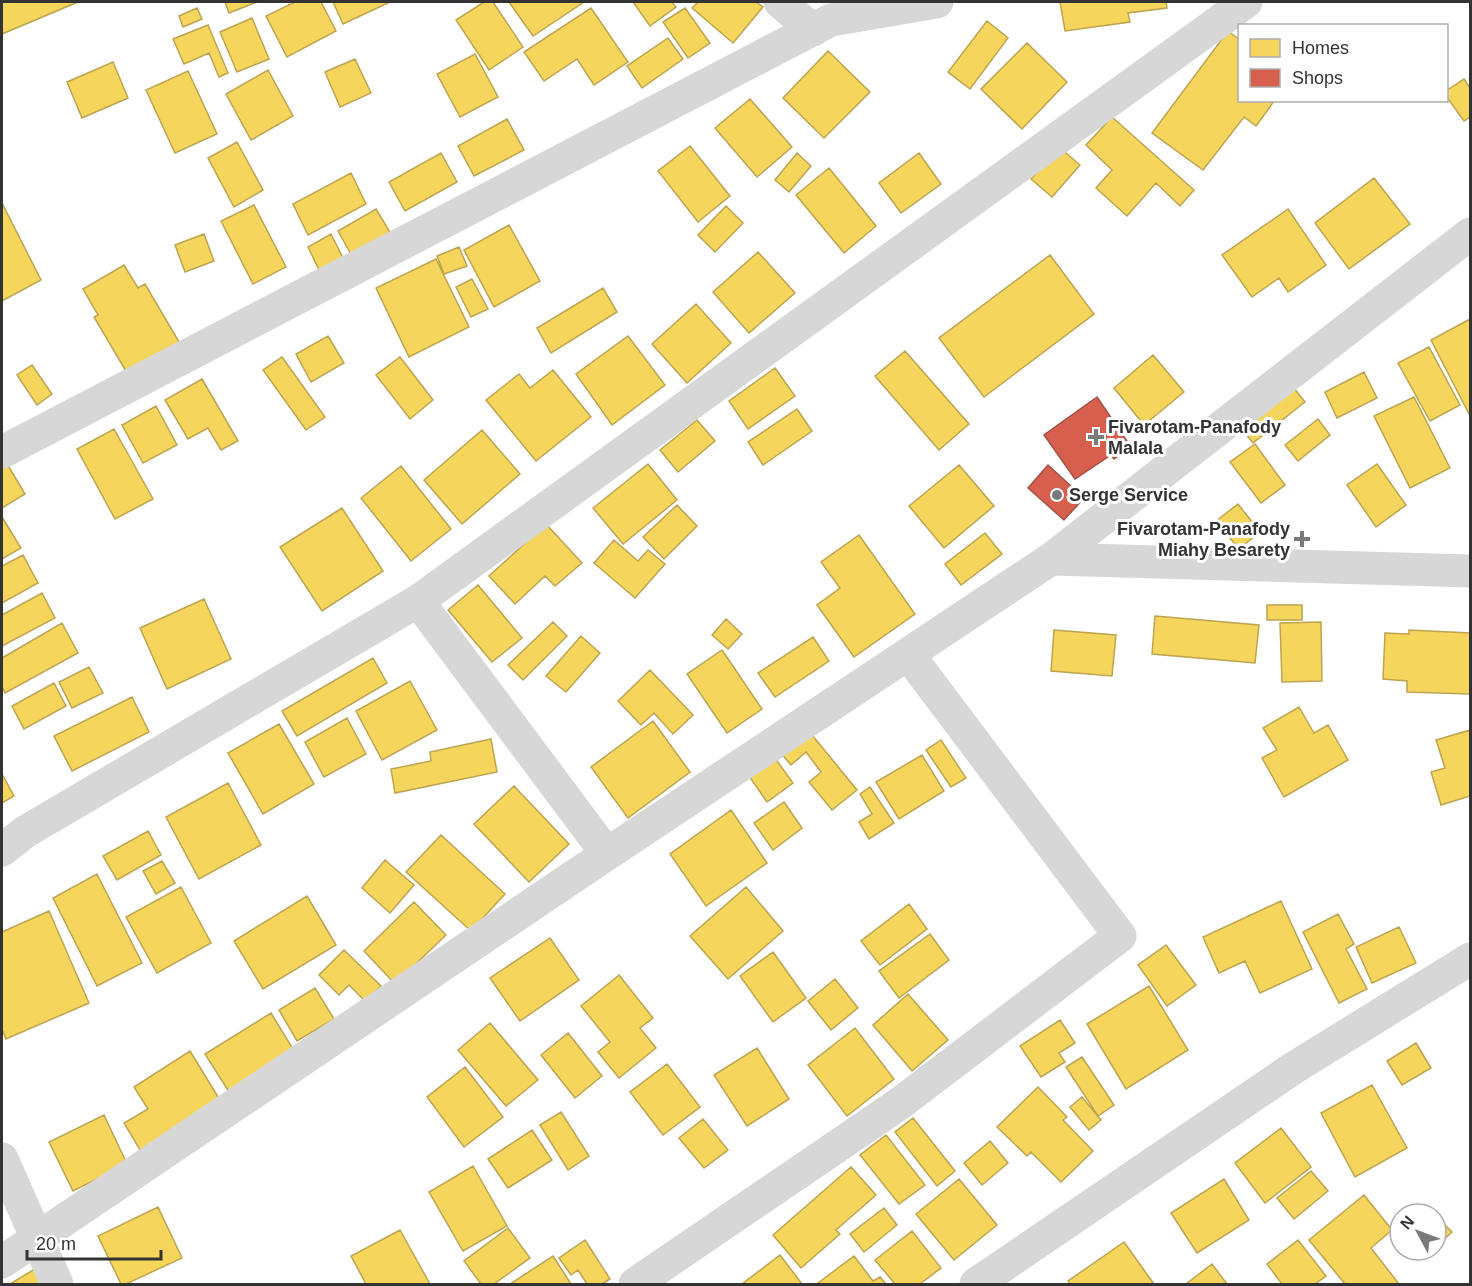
<svg xmlns="http://www.w3.org/2000/svg" width="1472" height="1286" font-family="Arial,sans-serif">
  <style>
    .homes { fill: #f6d55c; stroke: #bca450; stroke-width: 1.5 }
    .shops { fill: #d6604d; stroke: #a55245; stroke-width: 1.5 }
    .lines { fill: none; stroke-linecap: round; stroke-linejoin: round }
    .street { stroke: #d7d7d7; stroke-width: 33 }
    .poi-dot { fill: #7a7a7a; stroke: #fff; stroke-width: 2 }
    .labels { text-anchor: middle; stroke-width: 6; stroke-linejoin: round; paint-order: stroke }
    .poi-label { font-size: 18px; font-weight: bold; fill: #333; stroke: #fff; text-anchor: start }
  </style>
  <rect width="100%" height="100%" fill="#fff"/>
  <path class="homes" d="M2,2H78L2,34Z
    M225,2H257L229,13Z
    M295,2H321L336,31L287,57L266,16Z
    M333,2H390L343,24Z
    M484,2H493L523,47L489,70L456,20Z
    M509,2H584L533,36Z
    M633,2H672L676,7L650,26Z
    M698,2H756L763,7L733,43L692,8Z
    M1060,2H1166L1167,8L1128,13L1130,22L1065,31Z
    M197,8L202,19L183,27L179,16Z
    M591,8L628,62L594,85L577,59L544,81L524,52Z
    M685,8L710,43L688,58L663,22Z
    M252,18L269,59L237,72L220,32Z
    M987,21L1008,38L970,89L948,72Z
    M208,25L228,73L219,77L209,53L184,64L173,39Z
    M1228,31L1240,40V100H1275L1256,126L1244,117L1203,170L1152,133Z
    M668,38L683,59L642,88L627,66Z
    M1027,43L1067,82L1022,129L981,89Z
    M828,51L870,92L824,138L783,98Z
    M475,54L498,97L460,117L437,74Z
    M355,59L371,93L340,107L325,72Z
    M113,62L128,98L82,118L67,82Z
    M268,70L293,116L251,140L226,94Z
    M188,71L217,134L175,153L146,90Z
    M1464,79L1470,88V117L1464,121L1446,96V91Z
    M750,99L792,147L757,177L715,128Z
    M1112,117L1194,190L1180,206L1156,183L1127,216L1096,188L1112,170L1086,145Z
    M507,119L524,150L474,176L458,146Z
    M237,142L263,190L234,207L208,158Z
    M690,146L730,196L698,222L658,171Z
    M1059,147L1080,165L1052,197L1031,179Z
    M441,153L457,182L405,211L389,182Z
    M797,153L811,166L789,192L775,180Z
    M919,153L941,184L901,213L879,183Z
    M829,168L876,226L844,253L796,195Z
    M351,173L366,204L308,235L293,204Z
    M1374,178L1410,224L1349,269L1315,223Z
    M2,203L41,280L2,301Z
    M254,205L286,267L253,284L221,221Z
    M726,206L743,223L715,252L698,235Z
    M376,209L391,234L352,256L338,231Z
    M1288,209L1326,265L1288,292L1279,278L1252,297L1222,255Z
    M509,225L540,281L494,307L464,250Z
    M204,234L214,261L185,272L175,245Z
    M331,234L344,260L320,272L308,247Z
    M459,247L467,266L444,274L437,256Z
    M758,252L795,293L749,333L713,292Z
    M1050,255L1094,314L984,397L939,338Z
    M436,259L469,327L409,357L376,288Z
    M124,265L138,288L145,284L182,347L130,378L94,317L98,315L83,289Z
    M472,279L488,309L471,317L456,287Z
    M603,288L617,312L551,353L537,328Z
    M696,304L731,343L687,383L652,344Z
    M1470,319V416L1431,340Z
    M328,336L344,363L311,382L296,354Z
    M628,336L665,385L612,425L576,374Z
    M1429,347L1460,405L1430,421L1398,363Z
    M905,351L969,424L939,450L875,376Z
    M1153,355L1184,392L1144,425L1114,388Z
    M282,357L325,417L306,430L263,370Z
    M400,357L433,400L410,419L376,375Z
    M32,365L52,394L37,405L17,375Z
    M775,368L795,396L748,429L729,401Z
    M553,370L591,417L536,461L486,400L519,374L530,388Z
    M1364,372L1377,398L1337,418L1325,392Z
    M202,379L238,441L221,450L208,428L188,439L165,400Z
    M1293,387L1305,402L1253,443L1241,428Z
    M1414,397L1450,468L1410,488L1374,416Z
    M156,406L177,445L143,463L122,425Z
    M797,409L812,431L763,465L748,442Z
    M1318,419L1330,435L1298,461L1285,445Z
    M697,420L715,441L678,472L660,450Z
    M114,429L153,499L115,519L77,449Z
    M482,430L520,474L462,524L424,480Z
    M1255,444L1285,485L1261,503L1230,462Z
    M6,462L25,494L2,508V465Z
    M648,464L677,500L623,544L593,508Z
    M1377,464L1406,505L1376,527L1347,485Z
    M959,465L994,506L944,548L909,506Z
    M401,466L451,529L411,561L361,498Z
    M1238,504L1260,532L1239,549L1216,521Z
    M677,505L697,526L664,559L643,537Z
    M342,508L383,571L322,611L280,547Z
    M2,517L21,548L2,559Z
    M546,524L582,563L555,586L545,576L515,604L489,576Z
    M985,533L1002,554L961,585L945,564Z
    M859,535L915,614L854,657L817,605L840,588L821,562Z
    M614,540L638,561L648,550L665,564L635,598L594,563Z
    M23,555L38,583L2,603V566Z
    M478,585L522,638L492,662L448,610Z
    M42,593L55,618L2,646V615Z
    M204,599L231,659L167,689L140,628Z
    M1267,605H1302V620H1267Z
    M1155,616L1259,625L1255,663L1152,654Z
    M726,619L742,634L728,649L712,635Z
    M553,622L567,636L523,680L508,665Z
    M1321,622L1322,681L1282,682L1280,623Z
    M62,623L78,653L5,693L2,687V658Z
    M1054,630L1116,635L1112,676L1051,671Z
    M1409,630L1470,633V694L1407,692V681L1383,679L1385,633L1409,634Z
    M581,636L600,653L566,692L546,676Z
    M813,637L829,661L775,697L758,673Z
    M722,650L762,709L727,733L687,674Z
    M373,658L387,683L297,736L282,711Z
    M89,667L103,693L72,708L59,682Z
    M650,670L693,715L673,734L654,713L641,725L618,701Z
    M410,681L437,730L382,760L356,711Z
    M54,683L66,706L24,729L12,706Z
    M132,697L149,732L72,771L54,736Z
    M1299,707L1314,733L1328,725L1348,760L1284,797L1262,758L1277,750L1263,728Z
    M347,718L366,754L324,777L305,742Z
    M653,721L690,772L628,818L591,767Z
    M279,724L314,784L263,814L228,753Z
    M808,730L857,790L832,810L809,782L821,772L806,752L791,765L781,753Z
    M1470,730V796L1441,805L1431,772L1445,768L1436,740Z
    M491,739L497,772L395,793L391,769L431,761L430,752Z
    M941,740L966,778L951,787L926,750Z
    M922,755L944,791L899,819L876,782Z
    M775,758L793,783L767,802L749,776Z
    M2,774L14,796L2,803Z
    M228,783L261,845L199,879L166,817Z
    M514,786L569,844L529,882L474,824Z
    M870,787L894,823L869,839L859,822L872,814L860,794Z
    M784,802L802,828L773,850L754,823Z
    M731,810L767,863L706,906L670,854Z
    M148,831L161,855L117,880L103,856Z
    M441,835L505,894L471,931L406,872Z
    M385,860L414,885L390,913L362,888Z
    M162,861L175,883L156,894L143,871Z
    M97,874L142,963L97,986L53,898Z
    M181,887L211,943L157,973L126,917Z
    M746,887L783,931L728,979L690,936Z
    M307,896L336,945L263,989L234,941Z
    M1281,901L1312,969L1260,993L1245,961L1219,973L1203,937Z
    M414,902L446,935L395,984L364,951Z
    M909,904L927,929L880,965L861,941Z
    M49,911L89,1003L6,1039L2,1029V932Z
    M1338,914L1354,944L1346,949L1367,989L1339,1003L1303,932Z
    M1399,927L1416,963L1372,983L1356,947Z
    M930,934L949,960L899,998L879,971Z
    M550,938L579,980L520,1021L490,978Z
    M1166,945L1196,985L1167,1006L1138,965Z
    M344,950L381,986L365,1001L349,985L339,995L319,975Z
    M773,952L806,998L773,1022L740,976Z
    M619,975L653,1018L640,1028L656,1048L619,1078L598,1052L610,1042L581,1006Z
    M835,979L858,1008L831,1030L808,1001Z
    M1149,986L1188,1050L1126,1089L1087,1024Z
    M315,988L334,1019L297,1041L279,1010Z
    M908,994L948,1040L912,1071L873,1025Z
    M271,1013L296,1054L231,1095L205,1054Z
    M1060,1020L1075,1043L1059,1053L1065,1062L1041,1077L1020,1046Z
    M490,1023L538,1080L506,1106L458,1050Z
    M855,1028L894,1079L847,1116L808,1065Z
    M568,1033L602,1076L575,1098L541,1055Z
    M1416,1043L1431,1068L1402,1085L1387,1061Z
    M757,1048L789,1099L747,1126L714,1075Z
    M190,1051L223,1105L143,1155L124,1123L148,1109L134,1087Z
    M1082,1057L1114,1105L1098,1116L1066,1067Z
    M667,1064L700,1107L663,1135L630,1092Z
    M465,1067L503,1117L464,1147L427,1097Z
    M1372,1085L1407,1148L1355,1177L1321,1113Z
    M1038,1087L1067,1117L1063,1120L1093,1151L1061,1182L1031,1152L1027,1156L997,1127Z
    M1082,1097L1101,1120L1089,1130L1070,1107Z
    M561,1112L589,1156L568,1170L540,1125Z
    M104,1115L127,1164L73,1191L49,1142Z
    M913,1118L955,1171L937,1186L895,1132Z
    M703,1119L728,1150L704,1168L679,1138Z
    M1281,1128L1311,1167L1265,1203L1235,1163Z
    M532,1130L552,1160L508,1188L488,1159Z
    M886,1135L925,1185L899,1204L860,1155Z
    M990,1141L1008,1163L982,1185L964,1163Z
    M473,1166L507,1226L463,1251L429,1192Z
    M851,1167L876,1195L836,1230L840,1234L801,1268L773,1235Z
    M1311,1171L1328,1191L1294,1219L1277,1198Z
    M959,1179L997,1225L954,1260L916,1214Z
    M1224,1179L1249,1220L1197,1253L1171,1213Z
    M1364,1195L1392,1230L1371,1248L1399,1284H1345L1309,1240Z
    M1425,1205L1434,1214H1415Z
    M158,1207L182,1258L126,1284H121L98,1236Z
    M884,1208L897,1225L864,1252L850,1234Z
    M1436,1216L1452,1232L1436,1247Z
    M508,1228L530,1258L494,1284H481L464,1261Z
    M400,1230L430,1284H366L351,1256Z
    M912,1231L941,1268L920,1284H895L875,1260Z
    M585,1240L610,1279L602,1284H587L578,1270L571,1275L559,1258Z
    M1298,1240L1326,1276L1315,1284H1282L1267,1264Z
    M1124,1242L1154,1284H1070L1068,1281Z
    M780,1255L802,1284H742Z
    M553,1256L571,1284H510Z
    M854,1256L873,1281L880,1277L886,1284H819L818,1283Z
    M1212,1264L1227,1284H1186Z
    M38,1267L48,1284H10Z"/>
  <path class="shops" d="M1097,397L1131,447L1114,459L1111,455L1075,479L1044,435Z
    M1048,465L1084,498L1064,520L1028,488Z"/>
  <g class="lines">
    <path class="street" d="M780,2L813,30
      M2,452L831,20L937,2
      M1051,559L1470,571
      M418,601L607,854
      M2,850L25,832L418,601L1246,2
      M2,1159L57,1284
      M2,1262L607,854L1051,559L1470,234
      M635,1284L899,1104L1120,936L908,654
      M976,1284L1292,1069L1470,959"/>
  </g>
  <g class="poi-dot">
    <path d="M1093 428h6v6h6v6h-6v6h-6v-6h-6v-6h6z"/>
    <circle cx="1057" cy="495" r="6"/>
    <path d="M1299 530h6v6h6v6h-6v6h-6v-6h-6v-6h6z"/>
  </g>
  <g class="labels">
    <g class="poi-label">
      <text x="1108" y="433">Fivarotam-Panafody<tspan x="1108" dy="21">Malala</tspan></text>
      <text x="1069" y="501">Serge Service</text>
      <text x="1290" y="535" text-anchor="end">Fivarotam-Panafody<tspan x="1290" dy="21">Miahy Besarety</tspan></text>
    </g>
  </g>
  <rect width="1472" height="1286" fill="none" stroke="#333333" stroke-width="6"/>
  <rect x="1238" y="24" width="210" height="78" fill="#ffffff" stroke="#adadad" stroke-width="1.5"/>
  <rect x="1250" y="39" width="30" height="18" fill="#f6d55c" stroke="#adadad" stroke-width="1.5"/>
  <text x="1292" y="54" font-size="18" fill="#333333">Homes</text>
  <rect x="1250" y="69" width="30" height="18" fill="#d6604d" stroke="#adadad" stroke-width="1.5"/>
  <text x="1292" y="84" font-size="18" fill="#333333">Shops</text>
  <g transform="translate(1418 1232) rotate(311)"><circle r="28" fill="#ffffff" stroke="#adadad" stroke-width="1.5"/>
  <path d="M0-4.5L10 22L0 15L-10 22Z" fill="#7a7a7a"/>
  <text y="-9" font-size="16" font-weight="bold" text-anchor="middle" fill="#333333">N</text>
  </g>
  <path d="M27 1250v9h134v-9" fill="none" stroke="#333333" stroke-width="3"/>
  <text x="36" y="1250" font-size="18" fill="#333333" stroke="#ffffff" stroke-width="4.5" paint-order="stroke">20 m</text>
</svg>
